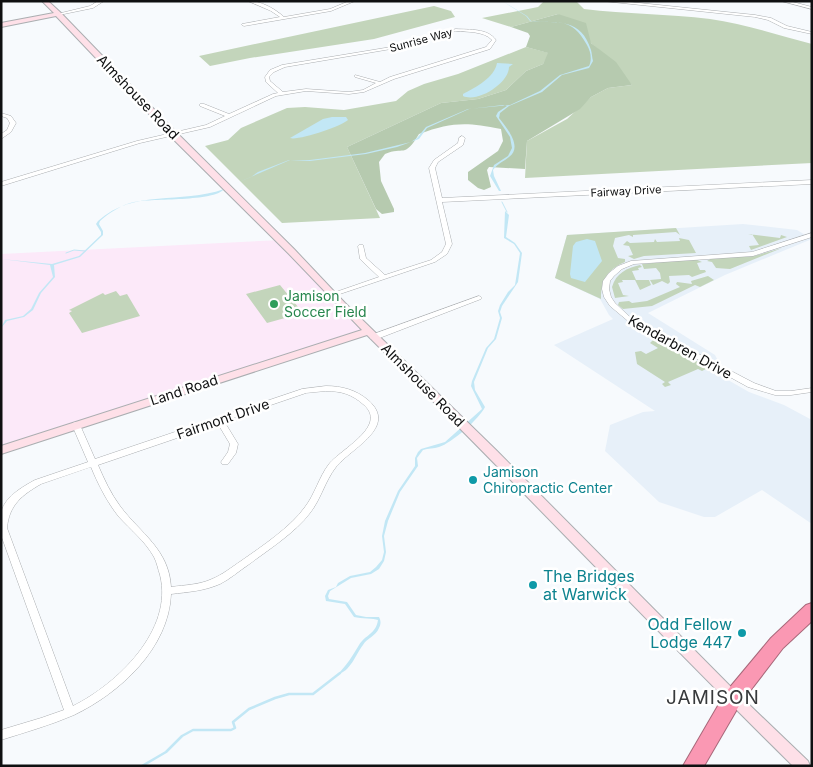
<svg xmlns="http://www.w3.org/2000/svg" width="813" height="767" font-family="Inter,sans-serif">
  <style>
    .built { fill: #e7f0f9 }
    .education { fill: #fce9f9 }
    .green { fill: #c3d5bb }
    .forest { fill: #b6caaf }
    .water { fill: #c2e7f5 }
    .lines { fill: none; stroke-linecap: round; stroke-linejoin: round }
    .stream-far1 { stroke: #c2e7f5; stroke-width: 1 }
    .stream { stroke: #c2e7f5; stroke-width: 2.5 }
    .street-casing { stroke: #abaeb1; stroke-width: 1 }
    .secondary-casing { stroke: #abaeb1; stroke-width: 2 }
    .highway-casing { stroke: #a8687a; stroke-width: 2 }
    .street { fill: #fff; fill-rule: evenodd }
    .secondary { fill: #fee0e8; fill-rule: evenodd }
    .highway { fill: #fa98b3; fill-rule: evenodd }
    .leisure-dot { fill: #2e9e5b; stroke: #fff; stroke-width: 2 }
    .culture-dot { fill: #0f9aa8; stroke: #fff; stroke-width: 2 }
    .labels { text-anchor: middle; stroke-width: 5; stroke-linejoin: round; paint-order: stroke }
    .far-street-label { font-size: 11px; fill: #0f1011; stroke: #fff }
    .street-label { font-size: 14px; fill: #0f1011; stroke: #fff }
    .leisure-label { font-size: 14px; fill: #27864d; stroke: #fff; text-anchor: start }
    .culture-label { font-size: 14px; fill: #0d838f; stroke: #fff; text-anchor: start }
    .near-culture-label { font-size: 16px; fill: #0d838f; stroke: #fff; text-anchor: start }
    .near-quarter-label { font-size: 19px; letter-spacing: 1px; fill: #383a3c; stroke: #fff }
  </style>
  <rect width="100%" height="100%" fill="#f7fafd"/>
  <path class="built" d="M743,224L797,230L812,239L725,275L648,313L715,355L728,380L749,392L784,405L812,420V524L762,490L715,517H704L659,502L605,451L610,425L643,412L655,411L554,345L613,319L609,315L600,299L555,278L567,235Z"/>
  <path class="education" d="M281,240L368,331L1,450V254Z"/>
  <path class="green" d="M544,1H576L584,9C626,14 668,14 710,19C744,24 778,35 812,44V163L525,178L527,141L567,119L591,97L608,88L632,85L599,50L558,14L511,27L482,18L538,7Z
    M434,6L451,11L455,17L374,39L250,58L210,66L199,56Z
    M526,47L549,53L543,64L526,71L506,90L478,99L441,103L347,147L380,218L282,223L205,146L228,140L241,128L287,108L305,107L344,110L396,101L408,91L424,84L458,74Z
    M676,228L680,235L676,232L633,235V237L629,235L615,238L613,246L618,258L625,259V262C607,270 601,280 601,299L555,278L567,235Z
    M748,234L780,238L781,235L787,237L751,250L749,246L759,245L752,234Z
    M679,238L689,240L696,253L644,256L634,259L628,256L633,255L629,246L623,245L627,241L630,243L654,242L655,239L657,242L680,241Z
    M782,248L730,269L716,268L712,262L707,261L712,258L754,256Z
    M695,259L702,262L697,263L700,270H705L706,272L692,277L689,275L669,276L670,282L668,284L662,281L653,285L650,280L661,279L660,273L656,268L644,269L642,264Z
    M640,265L642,267L638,268L639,270L632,271L636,280H649L651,285L640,290L635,280H622L623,282L618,283L623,295L629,296L615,298L612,287C616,273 627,268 640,265Z
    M708,276L714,280L700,287L695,285L652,306L623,309L618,305L619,302L629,301L632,303L647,301L680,287L676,284L677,282L692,284L691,281Z
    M280,285L303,313L267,323L246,294Z
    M116,291L120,296L127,294L140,316L82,333L69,313L72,311L69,310L103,293L105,295Z
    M655,338L705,366L708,368L702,371L698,369L668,382L671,385L665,387L662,384L665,382L637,364L635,352L641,351L646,354L658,348L650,343Z"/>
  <path class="forest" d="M558,14L586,23L591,43L616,62L632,85L608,88L591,97L580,109L527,141L525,169L489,167L487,170L491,187L484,190L478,188L468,180V172L498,151L503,141L501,129C466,122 452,122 419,134C404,159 404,146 385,154L379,162L381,181L394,209V212L382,214L376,209L347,147L441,103L478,99L506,90L526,71L543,64L548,53L526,47L530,36L528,33L511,27Z"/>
  <path class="water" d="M502,1L527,16L531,21C558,23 581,18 591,50C592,54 592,57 593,61L589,68L562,75L542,92L509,106L500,113L499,118C507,128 523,147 509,157C503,162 498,163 493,170L494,176L501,191H499L490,176L494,165L508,156L512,148L510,137L496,116L498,112L507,106L503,105L469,109L427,128L419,139L397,147L366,154L310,161L290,160L232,185L251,177L258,172L289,160H310L365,153L411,142L417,138L426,127L468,109L510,105L540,91L560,75L589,66C592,60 591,52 587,45C571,16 559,24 530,21L526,16Z
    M497,63L513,64L509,67C509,83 478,103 463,96V94C475,88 495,77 497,63Z
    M332,117H346L348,120C342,126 298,141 290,138L323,119Z
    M224,189C214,202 153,198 134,202C121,205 109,213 100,221L99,224L103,231V235L80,257L54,265L55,277L41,293L33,310L24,317L7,321L1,328L5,320L23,316L31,309L39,293L53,277L50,265L1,259L52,264L79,256L101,235V232L96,224L98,221C135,188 180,205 224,189Z
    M505,211L509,215L506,237L515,243L522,253L518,282L502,306L500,312L502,318L496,339L488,348L474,382L475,390L485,407C479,419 452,443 439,447C434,449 428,448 423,450L417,458L418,466L400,492L388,521L384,536L386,552L384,561L379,569L371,574L351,578L330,591L328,596L329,599L347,602L356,615L366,617H379C381,621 381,624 379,628C376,636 367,638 363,645C356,654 350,672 338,674C347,665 353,655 359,645C365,635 376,634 378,620C374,618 361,619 354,617L345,604L326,601L325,596L328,590L336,587L338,583L350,576L370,572L376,567L382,560L384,552L382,536L385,521L398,491L415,466V458L418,452L421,449L445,442L482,409L471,386L472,381L486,348L494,339L500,318L498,311L500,305L508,292L515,285L520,253L514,244L504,238Z
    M587,239L595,241L602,261L585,282L571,278L570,274L573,246L576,242Z"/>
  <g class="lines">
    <path class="stream-far1" d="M502,202L507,212
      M66,253L74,250L85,251"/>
    <path class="stream" d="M142,766L166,752L182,736L193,730H231L235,728L233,722L249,709L275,698L289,694H313L340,673"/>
    <g class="street-casing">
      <path id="street" d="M98,1H104L93,8L59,15L57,14L90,6Z
        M248,1C261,1 274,8 284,17L330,9L349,1H355L331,11L244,26L242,25V24L280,17L271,11Z
        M603,1H620L755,15L771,18L787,26L812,32V34L784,28L768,20L755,17Z
        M781,1H789L812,7V9Z
        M456,29C470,30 487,28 496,40L490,49L394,79L364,92L349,94L306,91L276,96L210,127L140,143L1,186V182L137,141L206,125L225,116L200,106V104H204L229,114L273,94L278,93L266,82L265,77L270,70L282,65L391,47ZM456,31C467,32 484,31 492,40L486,47L390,77L380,82L355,75V77L376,83L363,90L349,92L306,89L283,92L270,81L269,77L274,72L285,67L391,49Z
        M1,113L11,116L16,123L11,132L1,139V134L7,130L10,123L7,118L1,116Z
        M462,136L465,138L463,145L438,162L435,168L442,198L812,180V184L442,202L452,244L447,254L435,262L334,296H330L329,295L330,294L379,277L360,259L358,246L359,245H363L366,258L385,275L431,260L442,252L446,244L429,168L434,160L458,143L459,138Z
        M812,233V237L753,256L634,264L622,269L614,276L610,281L609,289L611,297L615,303L632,319L754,383L776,391H791L812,388V392L791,395H775L748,387L628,321L610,306L604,297L602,289L603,281L609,273L618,266L631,261L752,252Z
        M479,296L481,297L482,298L481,299L377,339H371L370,337L371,335Z
        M326,386C342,386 356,390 368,400C399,427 351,448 336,467C325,481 321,499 310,513C295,533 268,550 248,565C239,571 230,579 220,584C204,591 188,592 171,594C169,648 120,693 74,715C51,725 26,732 1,740V730L41,718L64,710L1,535C1,528 0,521 1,514C3,498 22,487 35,480L88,462L72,425L73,423L76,422L80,425L95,459L302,389ZM326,391C341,391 352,394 364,405C388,426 341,449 329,464C319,477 315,494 305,507C291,527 261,547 241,561C232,567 222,575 212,579C199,585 185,585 171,587C169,549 140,533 120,506C111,494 104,479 98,465L218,424L230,444L228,452L221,462L222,464H228L236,453L238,444L224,421L306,393ZM91,467C98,484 107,502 119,517C131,530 145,541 154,557C157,563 158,569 160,575C174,630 117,684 73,706L7,528C9,505 22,495 41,484Z"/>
    </g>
    <g class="secondary-casing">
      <path id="secondary" d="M42,1H48L61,13L176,132L294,249L345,303L497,451L738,694L808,761L810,766H793C649,624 510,477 367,335L1,454V446L362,330L288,253L170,136L56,16L1,27V23L54,13Z"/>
    </g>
    <g class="highway-casing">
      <path id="highway" d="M812,603V621L783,648L740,704L704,766H683L726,692L771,638L806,605Z"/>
    </g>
    <use href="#street" class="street"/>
    <use href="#secondary" class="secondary"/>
    <use href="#highway" class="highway"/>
  </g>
  <circle class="leisure-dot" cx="274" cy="304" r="5"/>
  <g class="culture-dot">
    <circle cx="473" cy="480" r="5"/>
    <circle cx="533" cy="585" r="5"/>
    <circle cx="742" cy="633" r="5"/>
  </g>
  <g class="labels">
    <g class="far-street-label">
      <text transform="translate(421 40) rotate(-15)" y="4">Sunrise Way</text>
      <text transform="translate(626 191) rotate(-3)" y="4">Fairway Drive</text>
    </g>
    <g class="street-label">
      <text transform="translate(138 97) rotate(46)" y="5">Almshouse Road</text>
      <text transform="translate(680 347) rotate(29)" y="5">Kendarbren Drive</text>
      <text transform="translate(423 385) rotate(45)" y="5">Almshouse Road</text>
      <text transform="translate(184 390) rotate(-18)" y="5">Land Road</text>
      <text transform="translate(223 419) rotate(-19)" y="5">Fairmont Drive</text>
    </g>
    <g class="leisure-label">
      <text x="284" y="301">Jamison<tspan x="284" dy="16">Soccer Field</tspan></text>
    </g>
    <g class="culture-label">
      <text x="483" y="477">Jamison<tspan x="483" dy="16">Chiropractic Center</tspan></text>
    </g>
    <g class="near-culture-label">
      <text x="543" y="582">The Bridges<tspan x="543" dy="18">at Warwick</tspan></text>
      <text x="732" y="630" text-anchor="end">Odd Fellow<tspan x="732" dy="18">Lodge 447</tspan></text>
    </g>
    <g class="near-quarter-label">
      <text x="713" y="704">JAMISON</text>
    </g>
  </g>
  <rect width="813" height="767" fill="none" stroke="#0f1011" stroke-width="5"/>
</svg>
